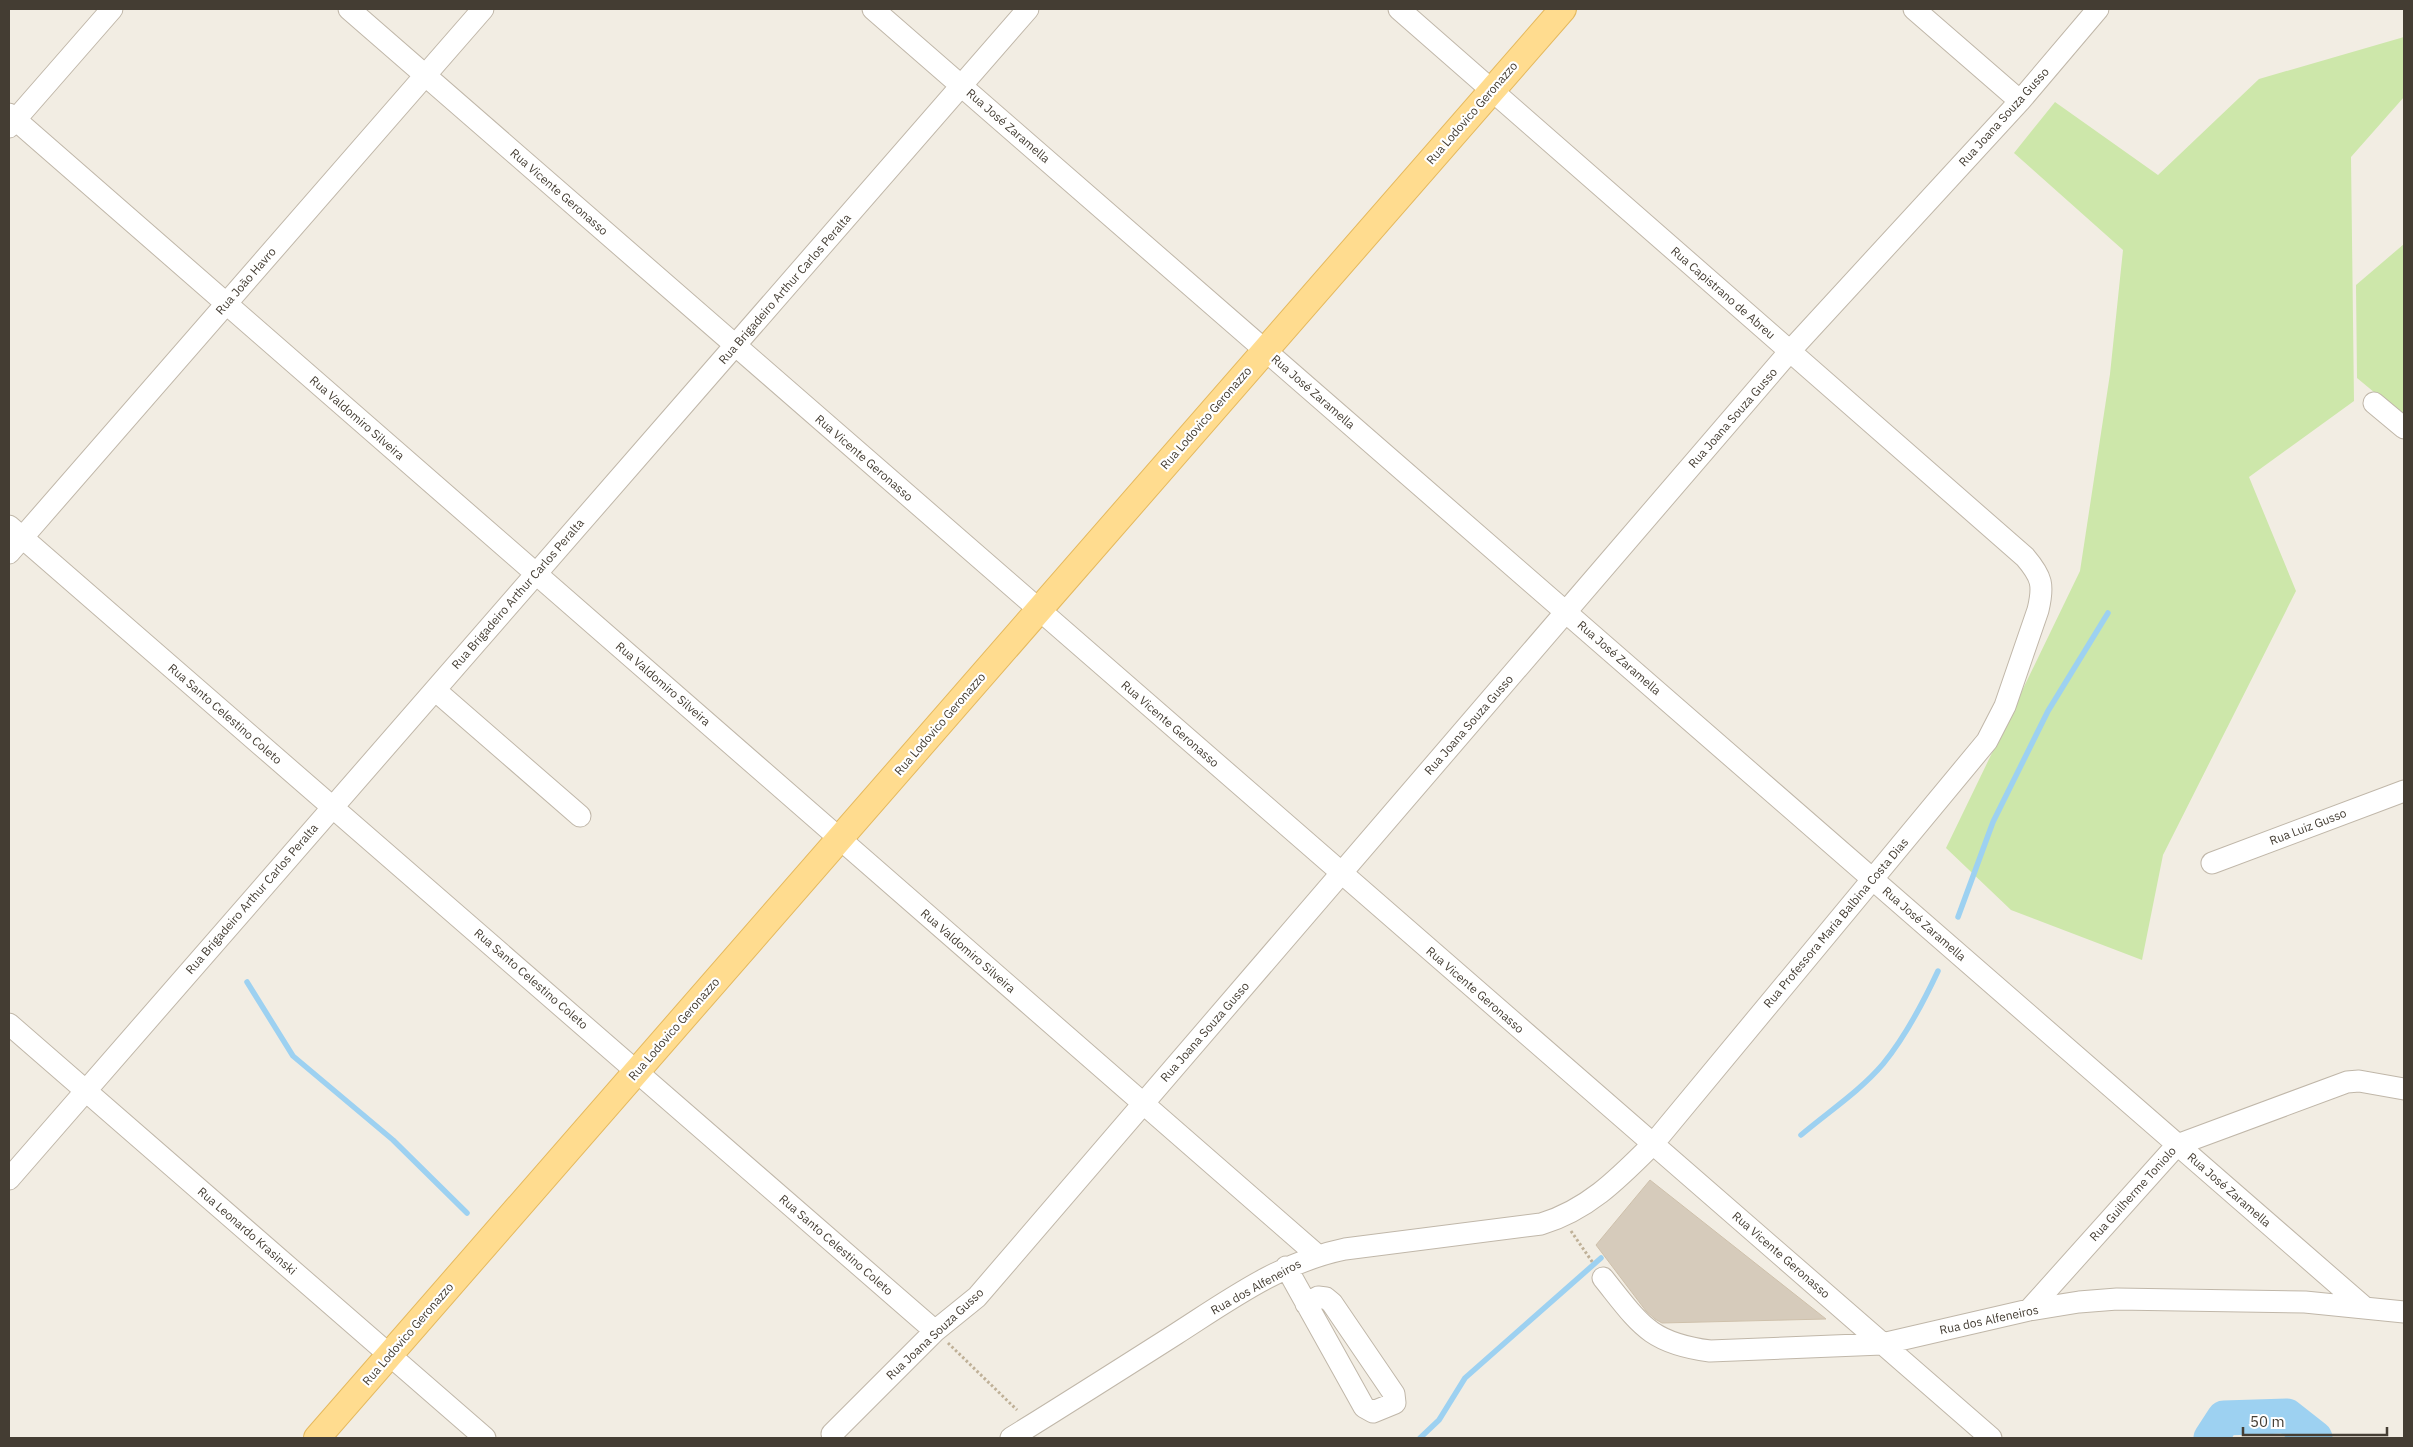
<svg xmlns="http://www.w3.org/2000/svg" width="2413" height="1447" font-family="'IBM Plex Sans',sans-serif">
  <style>
    .green { fill: #cde7aa }
    .lines { fill: none; stroke-linecap: round; stroke-linejoin: round }
    .stream { stroke: #9dd1f1; stroke-width: 5.5 }
    .river { stroke: #9dd1f1; stroke-width: 35 }
    .building { fill: #d6cbbb; stroke: #cec0ab }
    .minor-casing { stroke: #c0b7a9; stroke-width: 23 }
    .major-casing { stroke: #e5b95e; stroke-width: 28 }
    .path { stroke: #bfb097; stroke-width: 3; stroke-dasharray: 2.5 2.5; stroke-linecap: butt }
    .minor { stroke: #fff; stroke-width: 21 }
    .major { stroke: #ffdc8f; stroke-width: 26 }
    .labels { text-anchor: middle; stroke-width: 4.5; stroke-linejoin: round; paint-order: stroke }
    .street-label { font-size: 12px; fill: #443d33; stroke: #fff }
  </style>
  <rect width="100%" height="100%" fill="#f2ede3"/>
  <path class="green" d="M2404,37V97L2351,157L2354,401L2249,477L2296,591L2163,855L2142,960L2011,910L1946,848L2080,571L2110,374L2123,250L2014,153L2055,102L2158,175L2259,79Z
    M2404,244V417L2357,378L2356,285Z"/>
  <g class="lines">
    <path class="stream" d="M1958,917L1993,822L2048,711L2108,613
      M247,982L293,1056L393,1140L467,1213
      M1801,1135C1828,1112 1860,1091 1883,1064C1906,1036 1923,1003 1938,971
      M1420,1438L1439,1420L1465,1378L1601,1258"/>
    <path class="river" d="M2211,1438L2224,1418L2287,1416L2315,1438"/>
  </g>
  <path class="building" d="M1650,1180L1826,1319L1662,1323L1655,1319L1646,1311L1596,1245Z"/>
  <g class="lines">
    <g class="minor-casing">
      <path id="minor" d="M349,9L1991,1438
        M873,9L2364,1307
        M1914,9L2020,101
        M9,114L1317,1255
        M9,127L112,9
        M2374,403L2404,428
        M9,526L935,1331
        M9,553L483,9
        M435,690L580,816
        M2212,863L2404,791
        M9,1024L485,1438
        M9,1179L1028,9
        M1286,1267L1364,1407L1373,1412L1395,1403L1394,1394L1332,1303L1326,1298L1318,1297L1306,1304
        M1603,1278C1640,1324 1649,1343 1710,1351L1882,1344L2029,1310L2079,1302L2117,1299L2305,1302L2404,1312
        M2029,1310L2177,1145L2347,1082L2359,1081L2404,1089
        M832,1434L935,1331L977,1297L1790,351L2020,101L2098,9
        M1011,1438C1066,1404 1121,1369 1176,1334C1229,1300 1281,1262 1345,1249L1541,1224C1588,1210 1619,1178 1653,1144L1987,741L2005,706L2038,610C2044,585 2042,577 2025,557L1399,9"/>
    </g>
    <g class="major-casing">
      <path id="major" d="M317,1438L1563,9"/>
    </g>
    <path class="path" d="M1571,1231L1593,1263
      M948,1343L1017,1410"/>
    <use href="#minor" class="minor"/>
    <use href="#major" class="major"/>
  </g>
  <g class="labels">
    <g class="street-label">
      <text transform="translate(1472 113) rotate(-49)" y="4">Rua Lodovico Geronazzo</text>
      <text transform="translate(2004 117) rotate(-48)" y="4">Rua Joana Souza Gusso</text>
      <text transform="translate(1008 126) rotate(41)" y="4">Rua José Zaramella</text>
      <text transform="translate(559 192) rotate(41)" y="4">Rua Vicente Geronasso</text>
      <text transform="translate(246 281) rotate(-49)" y="4">Rua João Havro</text>
      <text transform="translate(785 289) rotate(-49)" y="4">Rua Brigadeiro Arthur Carlos Peralta</text>
      <text transform="translate(1723 293) rotate(41)" y="4">Rua Capistrano de Abreu</text>
      <text transform="translate(1313 392) rotate(41)" y="4">Rua José Zaramella</text>
      <text transform="translate(357 418) rotate(41)" y="4">Rua Valdomiro Silveira</text>
      <text transform="translate(1206 418) rotate(-49)" y="4">Rua Lodovico Geronazzo</text>
      <text transform="translate(1733 418) rotate(-49)" y="4">Rua Joana Souza Gusso</text>
      <text transform="translate(864 458) rotate(41)" y="4">Rua Vicente Geronasso</text>
      <text transform="translate(518 594) rotate(-49)" y="4">Rua Brigadeiro Arthur Carlos Peralta</text>
      <text transform="translate(1619 658) rotate(41)" y="4">Rua José Zaramella</text>
      <text transform="translate(663 684) rotate(41)" y="4">Rua Valdomiro Silveira</text>
      <text transform="translate(225 714) rotate(41)" y="4">Rua Santo Celestino Coleto</text>
      <text transform="translate(940 724) rotate(-49)" y="4">Rua Lodovico Geronazzo</text>
      <text transform="translate(1170 724) rotate(41)" y="4">Rua Vicente Geronasso</text>
      <text transform="translate(1469 725) rotate(-49)" y="4">Rua Joana Souza Gusso</text>
      <text transform="translate(2308 827) rotate(-21)" y="4">Rua Luiz Gusso</text>
      <text transform="translate(252 899) rotate(-49)" y="4">Rua Brigadeiro Arthur Carlos Peralta</text>
      <text transform="translate(1836 923) rotate(-50)" y="4">Rua Professora Maria Balbina Costa Dias</text>
      <text transform="translate(1924 924) rotate(41)" y="4">Rua José Zaramella</text>
      <text transform="translate(968 951) rotate(41)" y="4">Rua Valdomiro Silveira</text>
      <text transform="translate(531 979) rotate(41)" y="4">Rua Santo Celestino Coleto</text>
      <text transform="translate(1475 990) rotate(41)" y="4">Rua Vicente Geronasso</text>
      <text transform="translate(674 1029) rotate(-49)" y="4">Rua Lodovico Geronazzo</text>
      <text transform="translate(1205 1032) rotate(-49)" y="4">Rua Joana Souza Gusso</text>
      <text transform="translate(2229 1190) rotate(41)" y="4">Rua José Zaramella</text>
      <text transform="translate(2133 1194) rotate(-48)" y="4">Rua Guilherme Toniolo</text>
      <text transform="translate(247 1231) rotate(41)" y="4">Rua Leonardo Krasinski</text>
      <text transform="translate(836 1245) rotate(41)" y="4">Rua Santo Celestino Coleto</text>
      <text transform="translate(1781 1255) rotate(41)" y="4">Rua Vicente Geronasso</text>
      <text transform="translate(1256 1287) rotate(-29)" y="4">Rua dos Alfeneiros</text>
      <text transform="translate(1989 1320) rotate(-12)" y="4">Rua dos Alfeneiros</text>
      <text transform="translate(408 1334) rotate(-49)" y="4">Rua Lodovico Geronazzo</text>
      <text transform="translate(935 1334) rotate(-43)" y="4">Rua Joana Souza Gusso</text>
    </g>
  </g>
  <rect width="2413" height="1447" fill="none" stroke="#443d33" stroke-width="20"/>
  <path d="M2243 1427v8h144v-8" fill="none" stroke="#443d33" stroke-width="2.5"/>
  <text x="2250" y="1427" font-size="15" fill="#443d33" stroke="#ffffff" stroke-width="4" paint-order="stroke">50 m</text>
</svg>
